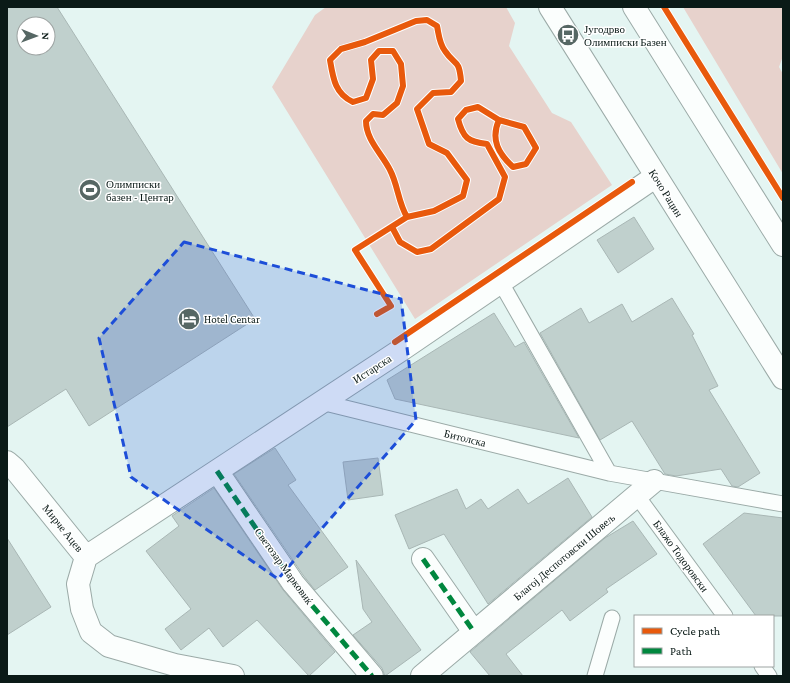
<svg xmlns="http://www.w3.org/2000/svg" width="790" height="683" font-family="'Crimson Pro',serif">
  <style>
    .green { fill: #e7d2cc }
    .building { fill: #c0d0cd; stroke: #a9b7b5; fill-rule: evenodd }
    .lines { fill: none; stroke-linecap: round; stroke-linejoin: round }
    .lane-casing { stroke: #9baaa7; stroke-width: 17 }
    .street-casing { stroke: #9baaa7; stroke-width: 24 }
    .secondary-casing { stroke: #9baaa7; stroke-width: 24 }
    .lane { stroke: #fbfefd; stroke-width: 15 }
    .street { stroke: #fbfefd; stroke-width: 22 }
    .secondary { stroke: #fbfefd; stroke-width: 22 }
    .quiet { stroke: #00873e; stroke-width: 5; stroke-dasharray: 10 5; stroke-linecap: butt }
    .cycleway-casing { stroke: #fff; stroke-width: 8 }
    .cycleway { stroke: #e8590c; stroke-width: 6 }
    .marked { fill: #1d4ed8; fill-opacity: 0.2; stroke: #1d4ed8; stroke-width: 3; stroke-dasharray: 8 5; stroke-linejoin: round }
    .labels { text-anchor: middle; stroke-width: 3; stroke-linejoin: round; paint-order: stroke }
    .poi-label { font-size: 11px; fill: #0a1a17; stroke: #fff; text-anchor: start }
    .street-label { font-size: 11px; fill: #0a1a17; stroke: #fff }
  </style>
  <rect width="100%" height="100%" fill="#e4f5f2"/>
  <path class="green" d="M326,7H506L515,23L509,46L552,113L571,122L612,185L415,319L272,87L315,15Z
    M683,7H783V56L779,67L783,74V174Z"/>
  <path class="building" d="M7,7H57L255,319L89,426L66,389L7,427ZM24,24H48V48H24Z
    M634,217L654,249L618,273L597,240Z
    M672,298L694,334L692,335L718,386L709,390L760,473L738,487L732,486L721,469L676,476L665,474L632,421L600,440L540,333L581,308L589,323L622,304L632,322Z
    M494,313L515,347L524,342L579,438L395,399L387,380Z
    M275,448L296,480L288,485L348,567L315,590L303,575L234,474Z
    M378,458L383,495L348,500L343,462Z
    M568,478L592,517L488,604L444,534L409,549L395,515L457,489L466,509L481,499L488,509L518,489L528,504Z
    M214,488L283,590L335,652L309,676L257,620L223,647L209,628L181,650L165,629L191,609L146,551L179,526L172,516Z
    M744,513L783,518V616H756L703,544Z
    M633,521L657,554L606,589L608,592L570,621L562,610L506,654L523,676H490L470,652L605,538Z
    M7,538L51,607L7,635Z
    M356,560L421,650L385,676L382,668L353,635L372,622L363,609Z"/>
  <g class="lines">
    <g class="lane-casing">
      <path id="lane" d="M500,281L609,473
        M321,402L609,473L783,504
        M637,496L725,616
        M762,666L769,676
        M595,676L612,618"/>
    </g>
    <g class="street-casing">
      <path id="street" d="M7,462L14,468L86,557L78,584L82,609L91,632L109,646L175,665L233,676
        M217,471L293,583L372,676
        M86,557L401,350L655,177
        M423,559L474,632
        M422,676L654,481"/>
    </g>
    <g class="secondary-casing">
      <path id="secondary" d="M550,7L783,378
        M634,7L783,245"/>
    </g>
    <use href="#lane" class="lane"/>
    <use href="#street" class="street"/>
    <use href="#secondary" class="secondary"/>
    <path class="quiet" d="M217,471L293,583L372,676
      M423,559L474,632"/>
    <g class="cycleway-casing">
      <path id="cycleway" d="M664,7L783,198
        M392,227L400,242L417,252L431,249L499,199L505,177L487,144C468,142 463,138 458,119L466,110L478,107L499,120L524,127L536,148L526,164L513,167C499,154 490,140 499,120
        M377,314L391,306L355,250L407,217L434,211L463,196L467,180L447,153L429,144L417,109L433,93L451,92L461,81C459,58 455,66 445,51C439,43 439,35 437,26L427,20L416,21L365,42L341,49L330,60C333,78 335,94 353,102L366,98L373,79L371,60L379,51H393L401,64L403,86L397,103L383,115L373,114L366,121C366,140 382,154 390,170C398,185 398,202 407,217
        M395,342L632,182"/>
    </g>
    <use href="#cycleway" class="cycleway"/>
  </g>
  <path class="marked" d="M184,242L401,299L416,420L278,579L131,477L99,338Z"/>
  <defs>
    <g id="bus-disc" transform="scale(1.15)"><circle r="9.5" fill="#566764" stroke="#fff"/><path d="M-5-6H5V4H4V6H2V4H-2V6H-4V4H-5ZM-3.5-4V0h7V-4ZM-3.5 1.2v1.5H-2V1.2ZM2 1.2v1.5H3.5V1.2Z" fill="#fff"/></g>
    <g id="stadium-disc" transform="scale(1.15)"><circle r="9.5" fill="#566764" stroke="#fff"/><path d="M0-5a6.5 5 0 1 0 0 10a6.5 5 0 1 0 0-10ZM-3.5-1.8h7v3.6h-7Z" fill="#fff"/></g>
    <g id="hotel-disc" transform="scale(1.15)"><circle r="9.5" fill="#566764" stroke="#fff"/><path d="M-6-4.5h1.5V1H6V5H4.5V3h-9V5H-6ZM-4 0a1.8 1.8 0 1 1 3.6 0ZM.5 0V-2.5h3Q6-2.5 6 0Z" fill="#fff"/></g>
  </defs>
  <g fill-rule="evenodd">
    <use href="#bus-disc" x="568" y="35"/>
    <use href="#stadium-disc" x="90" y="190"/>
    <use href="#hotel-disc" x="189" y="319"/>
  </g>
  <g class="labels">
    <g class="poi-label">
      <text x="584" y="33">Југодрво<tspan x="584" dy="13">Олимписки Базен</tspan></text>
      <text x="106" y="188">Олимписки<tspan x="106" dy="13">базен - Центар</tspan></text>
      <text x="204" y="323">Hotel Centar</text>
    </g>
    <g class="street-label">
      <text transform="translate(666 193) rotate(58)" y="4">Кочо Рацин</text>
      <text transform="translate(372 369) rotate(-33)" y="4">Истарска</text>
      <text transform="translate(465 438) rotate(14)" y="4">Битолска</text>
      <text transform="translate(63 528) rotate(51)" y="4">Мирче Ацев</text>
      <text transform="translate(681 556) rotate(54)" y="4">Блажо Тодоровски</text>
      <text transform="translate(564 557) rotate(-40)" y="4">Благој Деспотовски Шовељ</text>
      <text transform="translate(284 566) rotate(54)" y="4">Светозар Марковиќ</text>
    </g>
  </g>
  <rect width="790" height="683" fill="none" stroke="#0a1a17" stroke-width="16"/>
  <rect x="634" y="615" width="140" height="52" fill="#ffffff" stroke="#9da3a2"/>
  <rect x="642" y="628" width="20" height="6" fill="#e8590c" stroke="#9da3a2"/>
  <text x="670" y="635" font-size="12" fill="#0a1a17">Cycle path</text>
  <rect x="642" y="648" width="20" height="6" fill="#00873e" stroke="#9da3a2"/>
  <text x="670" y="655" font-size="12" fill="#0a1a17">Path</text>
  <g transform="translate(36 36) rotate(91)"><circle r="19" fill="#ffffff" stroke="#9da3a2"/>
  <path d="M0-3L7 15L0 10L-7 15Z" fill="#566764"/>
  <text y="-6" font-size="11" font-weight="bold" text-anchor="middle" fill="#0a1a17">N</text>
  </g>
</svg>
